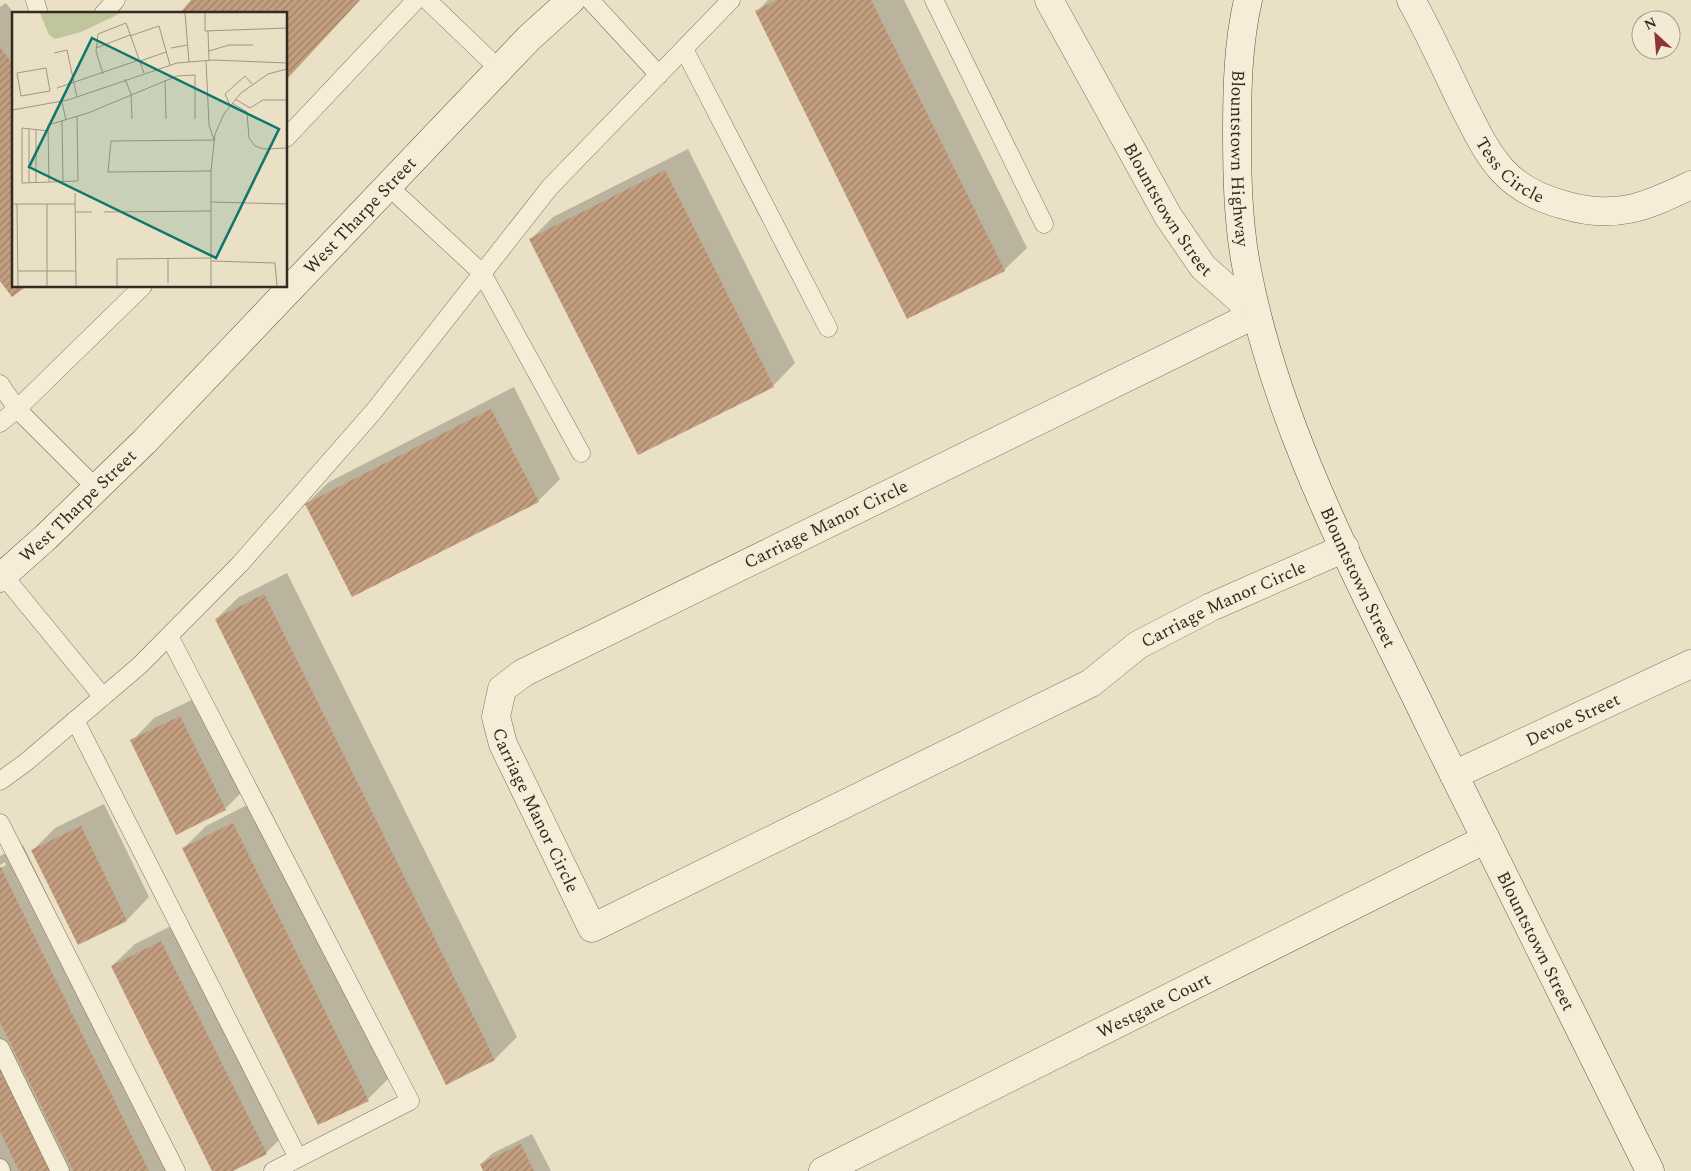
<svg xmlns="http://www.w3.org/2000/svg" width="1691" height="1171" font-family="Spectral,serif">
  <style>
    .shadow { fill: #0003 }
    .building { fill: url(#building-hatch) }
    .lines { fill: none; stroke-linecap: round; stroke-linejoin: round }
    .lane-casing { stroke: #82725d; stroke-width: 19 }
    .street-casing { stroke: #82725d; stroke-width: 29 }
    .secondary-casing { stroke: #645440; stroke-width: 29 }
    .lane { stroke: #f5edd8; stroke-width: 18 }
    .street { stroke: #f5edd8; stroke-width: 28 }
    .secondary { stroke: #f5edd8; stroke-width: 28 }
    .labels { text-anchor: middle; stroke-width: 4.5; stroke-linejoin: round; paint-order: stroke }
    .street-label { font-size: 18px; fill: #342a20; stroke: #f2ead4 }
    .inset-road { fill: none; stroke: #a19783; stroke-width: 1 }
    .view { fill: #0f766e; fill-opacity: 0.15; stroke: #0f766e; stroke-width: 2.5 }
    .inset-edge { fill: none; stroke: #342a20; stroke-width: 2.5 }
  </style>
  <defs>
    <pattern id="building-hatch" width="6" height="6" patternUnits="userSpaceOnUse" patternTransform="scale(1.25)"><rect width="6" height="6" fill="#c39e7f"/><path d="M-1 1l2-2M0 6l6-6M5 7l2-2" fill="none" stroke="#9f8168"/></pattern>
  </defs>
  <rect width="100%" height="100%" fill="#e9e0c5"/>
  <path class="shadow" d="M768,0H904L1027,248L1004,270L757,11Z
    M6,3L14,14V286L12,295L0,279V7Z
    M688,149L795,363L773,386L531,239L553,217Z
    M514,387L560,479L538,501L306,504L329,482Z
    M287,573L517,1037L495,1059L216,619L239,597Z
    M202,695L247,787L225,809L132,741L154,718Z
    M255,801L390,1077L368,1099L184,848L206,826Z
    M104,804L149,897L127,920L78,943L33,850L55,828Z
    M23,845L182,1171H0V868L6,865L5,862L0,865V856Z
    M183,920L288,1131L266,1153L230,1171H213L112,966L135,944Z
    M532,1134L551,1171H485L481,1164L493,1153Z"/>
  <path class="building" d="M191,0H360L286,80V14H179Z
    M777,0H871L1005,271L907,319L755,11Z
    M0,47L14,66V286H27L12,297L0,281Z
    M665,170L774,387L638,455L529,239Z
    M491,409L539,502L352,597L305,504Z
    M264,594L495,1060L446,1085L215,619Z
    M180,716L226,810L176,835L130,740Z
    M233,823L369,1101L318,1125L182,848Z
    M81,826L127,921L78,945L31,850Z
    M0,866L149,1171H73L0,1022Z
    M161,941L267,1154L233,1171H212L111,966Z
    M0,1065L52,1171H19L0,1131Z
    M521,1144L534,1171H483L480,1164Z"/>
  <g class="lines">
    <g class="lane-casing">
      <path id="lane" d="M35,0L39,14
        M427,0L499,69
        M590,0L659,75
        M934,0L1044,224
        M103,14L116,0
        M684,49L828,328
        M286,138L416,0
        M388,186L482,273L581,453
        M0,384L17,409L96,488
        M0,423L17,409L143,286
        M3,575L103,697
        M169,636L410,1101L273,1171
        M75,720L298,1158
        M0,781L25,763L139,666L240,564L374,411L550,187L731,0
        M0,823L176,1171
        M0,1048L60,1171
        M0,1168L1,1171"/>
    </g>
    <g class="street-casing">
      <g id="street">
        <path id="s1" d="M1049,0L1168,216L1203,267L1256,314L523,673L502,689L496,717L503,744L592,928L1091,683L1138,645L1211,607L1345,548"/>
        <path id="s2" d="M1411,0C1430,34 1446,70 1463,105C1475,128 1485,151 1502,170C1518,188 1542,199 1564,205C1615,220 1646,207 1691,185"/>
        <path id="s3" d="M1454,775L1691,664"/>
        <path id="s4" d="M823,1171L1486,839"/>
      </g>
    </g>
    <g class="secondary-casing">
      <g id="secondary">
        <path id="s5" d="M1248,0C1238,44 1237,88 1237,132C1237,177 1238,221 1246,265C1276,427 1357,575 1428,722C1501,872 1576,1021 1650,1171"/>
        <path id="s6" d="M0,578L46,537L144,442L529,38L571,0"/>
      </g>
    </g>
    <use href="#lane" class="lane"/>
    <use href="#street" class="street"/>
    <use href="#secondary" class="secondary"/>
  </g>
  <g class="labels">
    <g class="street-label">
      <text dy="6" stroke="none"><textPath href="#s5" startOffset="159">Blountstown Highway</textPath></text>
      <text dy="6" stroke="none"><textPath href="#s2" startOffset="199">Tess Circle</textPath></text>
      <text dy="6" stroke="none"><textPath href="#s1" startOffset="241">Blountstown Street</textPath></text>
      <text dy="6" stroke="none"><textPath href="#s6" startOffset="511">West Tharpe Street</textPath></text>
      <text dy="6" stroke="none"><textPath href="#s6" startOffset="106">West Tharpe Street</textPath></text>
      <text transform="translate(826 524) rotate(-26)" y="6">Carriage Manor Circle</text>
      <text dy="6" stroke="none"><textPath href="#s5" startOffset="599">Blountstown Street</textPath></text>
      <text dy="6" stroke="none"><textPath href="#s1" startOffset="2194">Carriage Manor Circle</textPath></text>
      <text dy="6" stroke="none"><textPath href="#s3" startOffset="131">Devoe Street</textPath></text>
      <text dy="6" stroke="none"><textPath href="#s1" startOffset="1352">Carriage Manor Circle</textPath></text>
      <text dy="6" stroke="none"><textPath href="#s5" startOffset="1004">Blountstown Street</textPath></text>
      <text dy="6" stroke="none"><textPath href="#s4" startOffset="370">Westgate Court</textPath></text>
    </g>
  </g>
  <g transform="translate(12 12)">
    <rect width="275" height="275" fill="#e9e0c5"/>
    <path d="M28,1H109L69,20L43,27L37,23Z" fill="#c0c69b"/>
    <path class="inset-road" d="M173,1L177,50M193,1V19L275,16M196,19L197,49M118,24L147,14L158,53M84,36L118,23M159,36L175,33M197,39L217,33H241M42,41L55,38L65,85M128,49L154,40M194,49L197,113L202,128L99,129L96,160L199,159M34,56L38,79L9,84L5,61ZM91,62L84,39L86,22L114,11L132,61M113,67L119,82L120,107M153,68L154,107M45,76L127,48M223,87L238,96L251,88H275M50,90L54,108M220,91L235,100L237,126L243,134L252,137L275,136M218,93L213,82L233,64L240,72M0,98L56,88L165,51L201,48L275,51M50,109L51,170M17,117V170M36,119L10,116V171L66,169L65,105M24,170V118M37,170L36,113L76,101L165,64L183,63V107M63,181L64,274M199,190L275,192M0,192H63M5,192L6,274M35,192V274M63,200H80M92,200L199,199M156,246V271M199,249L263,251L265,274M6,259H64M105,274V247L199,246M199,274V159L203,122L212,102L229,81L256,62L275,57"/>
    <path class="view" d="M80,26L267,117L204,246L17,155Z"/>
    <rect width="275" height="275" class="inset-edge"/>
  </g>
  <g transform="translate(1656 35) rotate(334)"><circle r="24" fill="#f2ead4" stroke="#a69d8c"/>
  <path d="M0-4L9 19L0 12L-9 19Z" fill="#8b3634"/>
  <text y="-8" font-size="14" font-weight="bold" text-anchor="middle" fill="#342a20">N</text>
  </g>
</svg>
